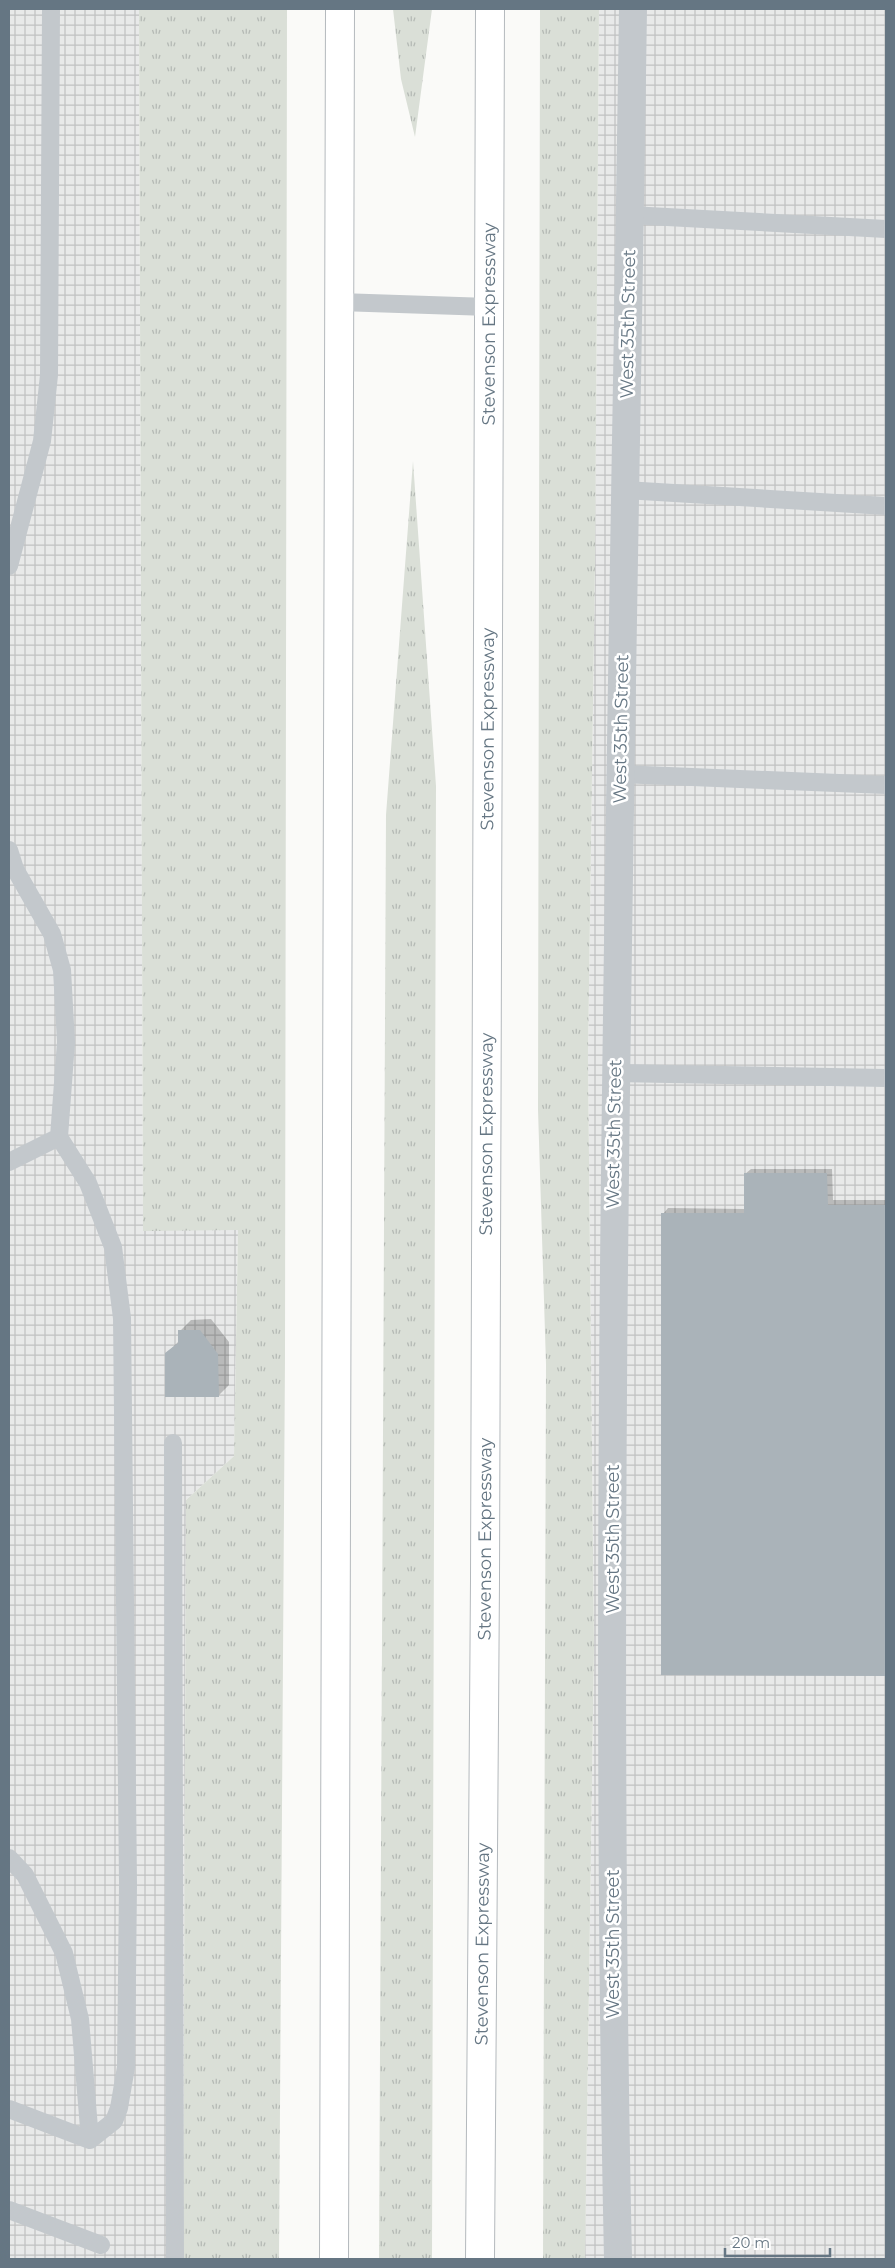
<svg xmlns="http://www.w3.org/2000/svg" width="895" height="2268" font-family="Montserrat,sans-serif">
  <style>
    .industrial { fill: url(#industrial-grid) }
    .grass { fill: url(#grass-tufts) }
    .shadow { fill: #0003 }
    .building { fill: #aab3b9 }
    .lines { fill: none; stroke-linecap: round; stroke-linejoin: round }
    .highway-casing { stroke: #b4b9bd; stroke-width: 30 }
    .lane { stroke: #c3c8cc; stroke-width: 18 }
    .street { stroke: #c3c8cc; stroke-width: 28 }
    .highway { stroke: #fff; stroke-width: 28 }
    .labels { text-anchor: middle; stroke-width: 5; stroke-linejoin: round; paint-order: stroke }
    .street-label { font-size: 18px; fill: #657683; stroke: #fff }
  </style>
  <defs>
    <pattern id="industrial-grid" width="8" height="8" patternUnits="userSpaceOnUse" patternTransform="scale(1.25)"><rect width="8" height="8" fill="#e8e9e9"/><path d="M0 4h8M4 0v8" fill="none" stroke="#c0c1c2"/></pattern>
    <pattern id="grass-tufts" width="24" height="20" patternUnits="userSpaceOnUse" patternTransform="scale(1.25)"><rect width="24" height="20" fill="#dadfd7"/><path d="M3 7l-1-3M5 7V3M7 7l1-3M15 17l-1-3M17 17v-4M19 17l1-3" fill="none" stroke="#b4b9b4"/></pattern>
  </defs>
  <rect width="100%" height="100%" fill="#fafaf8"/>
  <path class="industrial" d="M9,9H139L143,1230H238L234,1456L186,1500L183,2259H9Z
    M599,9H886V2259H585L594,1646L588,1058L595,564Z"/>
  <path class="grass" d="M139,9H287L285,1357L279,2259H183L186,1500L234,1456L238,1230L143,1231Z
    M393,9H432L415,137L401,79Z
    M540,9H599L595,564L588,1058L594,1646L585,2259H543L546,1364L538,1110Z
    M413,461L436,786L432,2259H379L386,815Z"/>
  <path class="shadow" d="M751,1169H832L833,1200H886V1675L662,1674L663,1214L668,1208L745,1209V1174Z
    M211,1319L229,1342V1385L218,1396L166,1354L179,1341L180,1331L191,1320Z"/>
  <path class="building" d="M744,1173H827L828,1205H886V1676L661,1675V1213H744Z
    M178,1330H200L218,1354L219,1397H165V1353L178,1343Z"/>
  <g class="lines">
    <g class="highway-casing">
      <g id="highway">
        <path d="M334,2259L340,9"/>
        <path id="s1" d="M480,2259L485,1580L490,9"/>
      </g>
    </g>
    <path class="lane" d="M630,215L886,229
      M339,302L489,307
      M625,490L886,506
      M9,566L42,441L49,375L51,9
      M620,774L886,785
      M9,850L15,869L52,934L62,970L66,1042L59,1137L88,1183L113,1247L122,1318L128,1884L126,2067L119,2108L114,2121L90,2140
      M615,1073L886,1078
      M9,1162L59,1137
      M173,1443L175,2259
      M9,1858L25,1875L64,1953L80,2019L90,2140
      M9,2109L90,2140
      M9,2210L101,2245"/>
    <path class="street" d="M618,2259C602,1509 622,759 633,9"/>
    <use href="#highway" class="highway"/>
  </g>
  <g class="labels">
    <g class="street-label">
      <text dy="6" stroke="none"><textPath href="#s1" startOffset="1935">Stevenson Expressway</textPath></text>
      <text transform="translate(628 324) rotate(-89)" y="6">West 35th Street</text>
      <text dy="6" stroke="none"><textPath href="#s1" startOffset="1530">Stevenson Expressway</textPath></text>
      <text transform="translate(621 729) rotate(-89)" y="6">West 35th Street</text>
      <text dy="6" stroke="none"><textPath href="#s1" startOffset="1125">Stevenson Expressway</textPath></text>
      <text transform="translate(614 1134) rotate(-89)" y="6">West 35th Street</text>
      <text dy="6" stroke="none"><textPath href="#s1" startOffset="720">Stevenson Expressway</textPath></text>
      <text transform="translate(613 1539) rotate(-90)" y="6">West 35th Street</text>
      <text dy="6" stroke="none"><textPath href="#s1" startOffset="315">Stevenson Expressway</textPath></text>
      <text transform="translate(613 1944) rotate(-90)" y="6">West 35th Street</text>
    </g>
  </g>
  <rect width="895" height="2268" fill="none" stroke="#657683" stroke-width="20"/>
  <path d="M725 2248v8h105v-8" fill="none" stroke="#657683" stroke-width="2.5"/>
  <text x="732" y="2248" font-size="15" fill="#657683" stroke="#ffffff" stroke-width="4" paint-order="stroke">20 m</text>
</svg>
